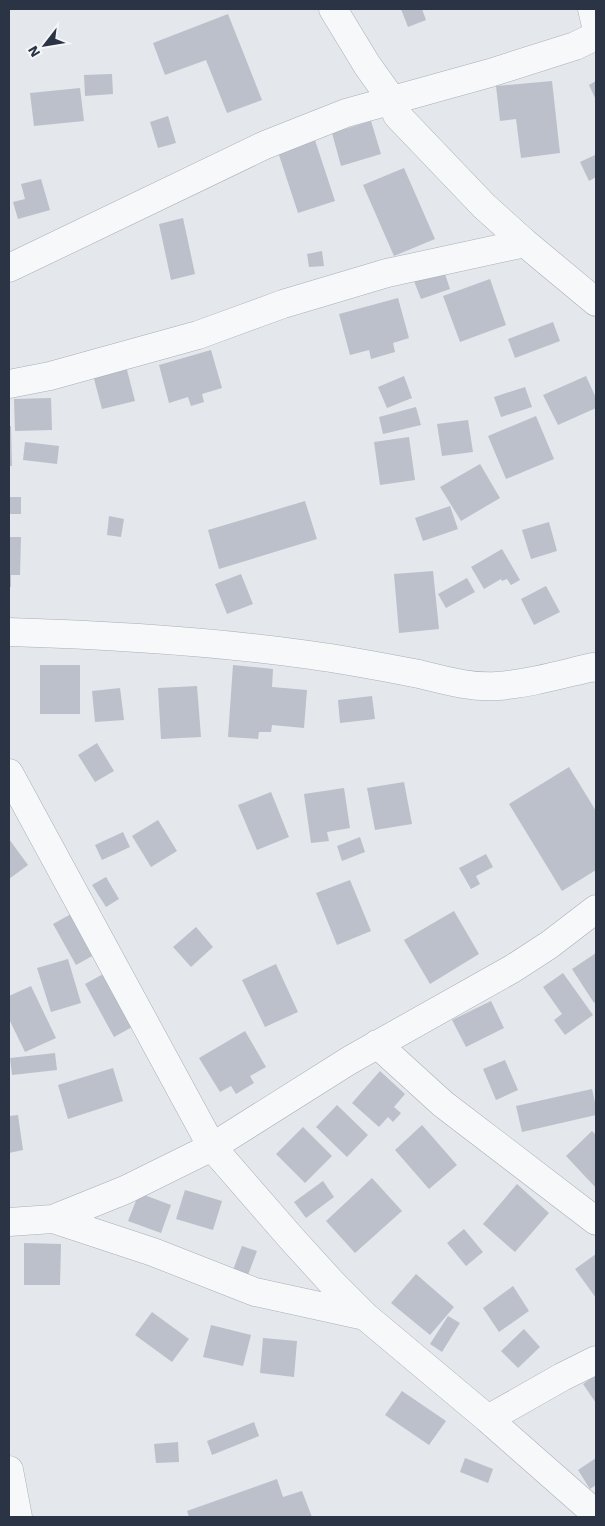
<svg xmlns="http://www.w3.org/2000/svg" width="605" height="1526" font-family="'Work Sans',sans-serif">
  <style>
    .building { fill: #bbc0ca }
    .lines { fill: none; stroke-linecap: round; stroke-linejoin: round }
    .minor-casing { stroke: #a9aeb7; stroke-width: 29 }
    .minor { stroke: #f7f8fa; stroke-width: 28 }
  </style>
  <rect width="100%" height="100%" fill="#e4e7ec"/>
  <path class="building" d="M401,9H422L426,20L408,27Z
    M228,14L262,100L227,113L206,60L165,75L153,43Z
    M112,74L113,94L85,96L84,75Z
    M552,81L560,153L521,158L516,119L500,121L496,86Z
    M596,81V100L589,85Z
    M80,88L84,121L34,126L30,93Z
    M168,116L176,143L158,148L150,122Z
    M371,121L381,154L341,166L332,133Z
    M314,137L335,201L298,213L277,149Z
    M595,155L596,158V177L589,181L580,162Z
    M404,168L435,239L394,256L363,185Z
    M41,179L50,210L18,219L13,202L25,199L21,184Z
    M183,218L195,274L171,280L159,224Z
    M322,251L324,266L309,267L307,254Z
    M444,271L450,289L421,299L414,281Z
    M490,279L506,325L460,342L443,296Z
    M398,298L409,338L393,343L395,352L371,359L369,350L350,355L339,314Z
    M553,322L560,341L515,358L508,339Z
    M211,350L222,388L202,394L204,402L191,406L188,397L169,403L159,365Z
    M126,366L135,401L102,409L93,375Z
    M404,376L412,398L387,408L378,387Z
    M586,376L596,398V408L558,425L543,395Z
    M525,387L532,407L501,417L494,397Z
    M51,398L52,430L15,431L14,399Z
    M416,407L421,425L383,434L379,417Z
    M536,416L554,459L506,479L488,436Z
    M468,420L473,452L442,456L437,424Z
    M9,426H11L12,466H9Z
    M409,437L415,480L380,485L374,442Z
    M25,442L59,446L57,464L23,460Z
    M480,464L500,498L461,521L440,487Z
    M9,497H21V514H9Z
    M305,501L317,539L219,569L208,530Z
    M450,506L458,529L423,541L415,518Z
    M109,516L124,519L121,537L107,535Z
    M549,522L557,551L531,559L522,530Z
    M9,537H21L20,575H11V587H9Z
    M502,549L520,580L511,585L507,579L502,581L501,579L484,589L471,567Z
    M433,571L439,629L399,633L394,574Z
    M241,574L253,604L227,614L215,584Z
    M467,578L475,592L446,608L438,594Z
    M546,586L560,612L534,625L521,599Z
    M40,665H80V714H40Z
    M233,665L273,669L272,687L307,690L304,728L272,725L271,732H259L258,739L228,737Z
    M197,686L201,737L161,739L158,688Z
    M120,688L124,720L95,722L92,691Z
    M372,696L375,719L340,723L338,700Z
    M97,743L114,771L95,782L78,755Z
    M569,767L596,811V870L562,891L509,804Z
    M404,782L412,824L375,830L367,788Z
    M344,788L350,828L327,832L329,841L311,843L304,794Z
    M271,792L289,837L257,850L238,805Z
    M158,820L177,851L151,867L132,836Z
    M123,832L130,847L102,860L95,845Z
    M360,837L365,852L342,861L337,846Z
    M9,839L28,865L9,879Z
    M486,854L493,867L476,876L480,884L471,889L459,868Z
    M106,877L119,899L106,907L92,885Z
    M350,880L371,931L337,945L316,893Z
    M454,911L479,954L430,984L404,940Z
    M71,914L94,955L76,965L53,924Z
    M196,927L213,947L191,967L173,947Z
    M596,953V1001L594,1003L572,969Z
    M68,959L81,1003L51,1012L37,968Z
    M276,964L298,1012L265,1027L242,980Z
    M105,973L134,1026L114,1037L85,984Z
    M563,973L593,1015L565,1035L554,1020L562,1014L543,987Z
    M31,986L56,1038L25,1052L9,1019V996Z
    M491,1001L504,1028L466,1047L452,1020Z
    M245,1031L266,1067L250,1076L254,1083L236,1094L231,1086L220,1092L199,1058Z
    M55,1053L57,1070L12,1075L10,1058Z
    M505,1060L518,1090L496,1100L483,1069Z
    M113,1068L123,1101L68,1119L58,1085Z
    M380,1071L405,1094L394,1107L401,1113L393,1122L388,1117L379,1127L352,1103Z
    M592,1089L596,1107V1115L522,1132L516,1106Z
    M337,1105L368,1135L347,1157L316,1127Z
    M18,1115L23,1150L9,1153V1116Z
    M422,1125L457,1165L429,1189L395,1150Z
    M303,1127L332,1156L305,1183L276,1154Z
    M592,1131L596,1135V1188L566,1156Z
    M372,1178L402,1211L355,1253L326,1221Z
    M323,1181L334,1197L306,1218L294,1202Z
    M517,1184L549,1213L515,1252L483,1224Z
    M185,1190L222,1201L213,1230L176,1219Z
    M139,1193L171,1205L161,1233L128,1221Z
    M464,1229L483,1252L466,1266L447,1243Z
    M24,1243L61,1244L60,1285H24Z
    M242,1246L257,1251L248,1275L233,1270Z
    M596,1254V1298L575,1269Z
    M416,1274L454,1307L430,1335L391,1303Z
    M513,1286L529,1311L499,1332L483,1308Z
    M152,1312L189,1339L172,1362L135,1335Z
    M448,1316L460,1323L442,1352L430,1344Z
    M211,1325L251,1335L243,1366L203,1357Z
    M524,1329L540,1347L518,1368L501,1351Z
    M263,1338L297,1341L294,1377L260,1373Z
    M596,1375V1403L583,1384Z
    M402,1391L446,1421L429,1445L385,1415Z
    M254,1422L259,1436L212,1455L207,1441Z
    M178,1442L179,1462L156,1463L154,1444Z
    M465,1458L493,1469L488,1483L460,1472Z
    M596,1458V1485L590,1489L578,1470Z
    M277,1479L283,1497L302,1491L312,1517H189L187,1511Z"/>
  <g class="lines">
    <g class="minor-casing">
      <path id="minor" d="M333,9L367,65L392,100L397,115L484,206L525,243L596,302
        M592,9L596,26
        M9,268L265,145L346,113L490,73L575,46L596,36
        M9,384L50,376L198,335L283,304L387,273L525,243
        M9,632C110,635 210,641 310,655C347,660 383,667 419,674C444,680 471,688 497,686C529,684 562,674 593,667L596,668
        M9,773L212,1147L292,1239L333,1284L365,1316L488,1419L596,1514
        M377,1044L443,1104L596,1221
        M53,1219L153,1252L255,1292L365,1316
        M9,1222L53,1219L125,1190L212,1147L350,1060L512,969L549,945L596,909
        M488,1419L562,1377L596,1360
        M9,1470L18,1517"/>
    </g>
    <use href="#minor" class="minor"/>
  </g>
  <rect width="605" height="1526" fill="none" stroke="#2b3445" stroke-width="20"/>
  <g transform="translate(45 45) rotate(239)" stroke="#f4f6f9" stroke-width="4" paint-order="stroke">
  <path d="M0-4L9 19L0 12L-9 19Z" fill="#2b3445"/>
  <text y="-8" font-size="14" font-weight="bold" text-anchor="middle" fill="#2b3445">N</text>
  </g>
</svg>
